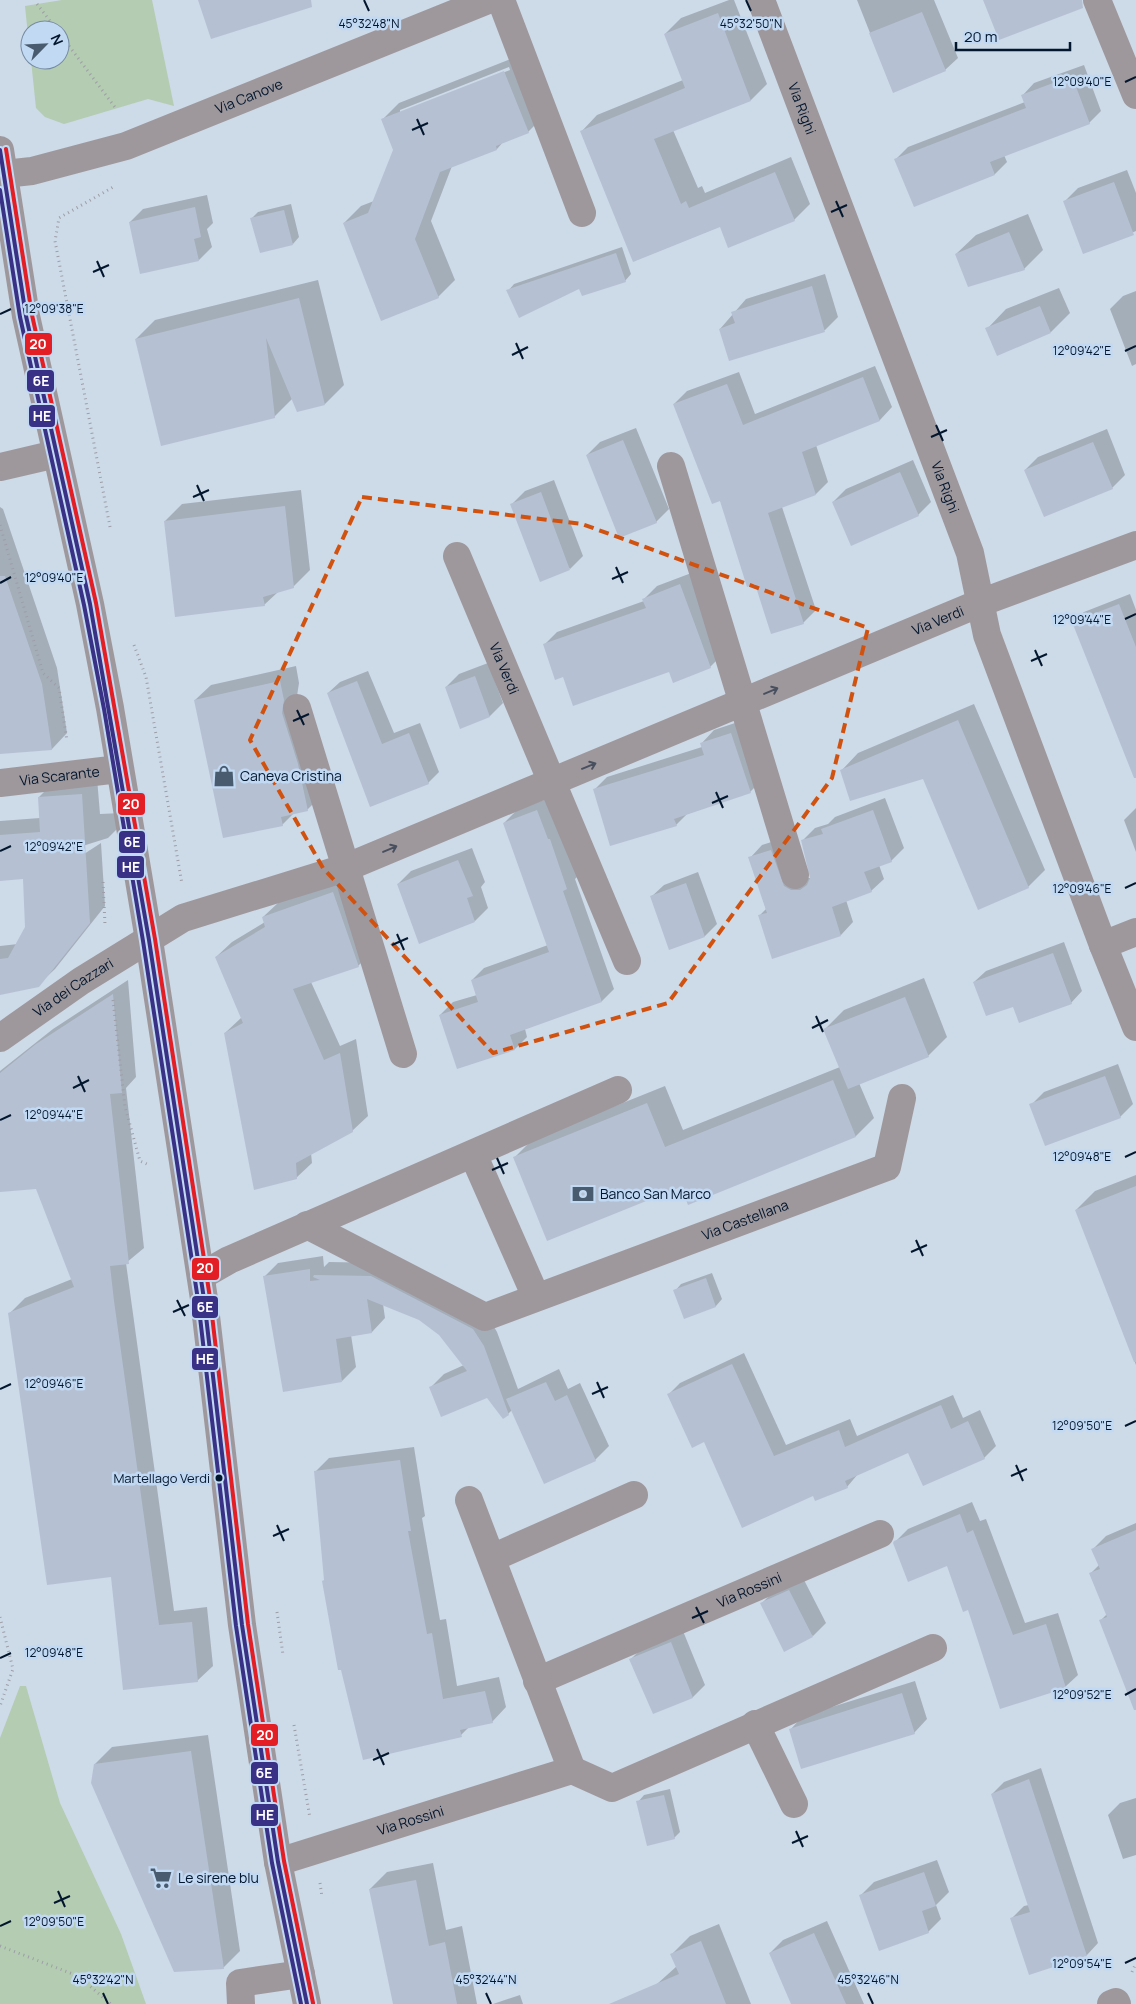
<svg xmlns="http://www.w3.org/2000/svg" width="1136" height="2004" font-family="Manrope,sans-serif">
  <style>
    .green { fill: #b4ccb1 }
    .shadow { fill: #0003; fill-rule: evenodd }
    .building { fill: #b6c0d3 }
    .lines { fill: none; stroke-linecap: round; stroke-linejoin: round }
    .path { stroke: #9d9ea7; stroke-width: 3; stroke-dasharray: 1 4; stroke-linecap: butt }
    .minor { stroke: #9e989d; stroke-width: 28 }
    .bus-1-casing { stroke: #c2d9f3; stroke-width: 8 }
    .bus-2-casing { stroke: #c2d9f3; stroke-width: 8 }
    .bus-3-casing { stroke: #c2d9f3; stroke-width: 8 }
    .bus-1 { stroke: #393185; stroke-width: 4 }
    .bus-2 { stroke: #393185; stroke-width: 4 }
    .bus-3 { stroke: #e31e24; stroke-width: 4 }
    .oneway { stroke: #48505f }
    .marked { fill: none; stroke: #d1520f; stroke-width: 4; stroke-dasharray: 10 6; stroke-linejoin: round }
    .ticks { fill: none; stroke: #02162d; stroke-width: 2 }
    .bus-dot { fill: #02162d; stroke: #c2d9f3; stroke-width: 2 }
    .labels { text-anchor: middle; stroke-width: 5; stroke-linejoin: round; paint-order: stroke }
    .bus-label { font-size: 13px; fill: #02162d; stroke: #c2d9f3; text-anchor: end }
    .street-label { font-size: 14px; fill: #02162d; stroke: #c2d9f3 }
    .poi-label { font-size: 14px; fill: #02162d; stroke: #c2d9f3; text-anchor: start }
    .ticks-label { font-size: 12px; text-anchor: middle; fill: #02162d; stroke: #c2d9f3; stroke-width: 5; stroke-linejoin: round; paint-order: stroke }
    .line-badge { stroke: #c2d9f3; stroke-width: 2 }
    .badge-label { font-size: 14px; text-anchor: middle; font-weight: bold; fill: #fff }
  </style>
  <rect width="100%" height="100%" fill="#cddae8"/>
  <path class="green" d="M62,0H152L174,106L148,99L64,124L45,117L36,108L31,60H60V30H30V55L25,6Z
    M20,1686H26L60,1803L121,1934L146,2004H0V1738Z"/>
  <path class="shadow" d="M729,0H734L767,84L751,100L673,130L698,188L702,186L705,193L791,157L810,204L794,220L721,226L634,261L581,132L597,115L683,80L665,34L681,18Z
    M857,0H934L958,58L945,70L893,91Z
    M521,55L545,115L528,132L504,141L497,149L452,166L431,221L455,280L438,297L344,223L361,206L374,201L394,150L382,120L399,103ZM509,67L510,70L400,113V110Z
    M1084,65L1101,111L1089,123L1004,155L1007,162L995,174L915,205L896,159L908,147L1025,102L1023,95L1034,83Z
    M1127,170L1136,193V231L1084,253L1065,201L1078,188Z
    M207,195L213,223L207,229L212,247L199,260L130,222L143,209Z
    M291,204L299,237L293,244L252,218L258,212Z
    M1028,214L1043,250L1024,269L956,254L976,235Z
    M622,247L631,274L625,281L508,291L514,284Z
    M825,274L838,317L825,330L730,360L720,329L746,299Z
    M318,280L344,385L325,404L293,398L274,417L136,339L155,320Z
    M1059,288L1070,313L1051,332L987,329L1006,309Z
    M1136,291V364L1132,366L1110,309L1123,296Z
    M875,366L892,407L880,420L816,445L828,482L816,494L782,507L816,610L803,623L756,583L720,500L674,404L687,391L739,372L755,414Z
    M636,428L669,509L656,522L587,455L600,442Z
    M1107,429L1125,475L1112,488L1025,470L1038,457Z
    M913,460L931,502L918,515L833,502L846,489Z
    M554,480L583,556L570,569L512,504L525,491Z
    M301,490L310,570L293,587L278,592L264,605L165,521L182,504Z
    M0,507L3,509L57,668L67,733L52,749L0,753Z
    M694,572L723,654L710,667L670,671L544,645L557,632L644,601V599L657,586Z
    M1130,594L1136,610V731L1074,622L1084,612Z
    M488,663L503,703L490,716L460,727L446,687L459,674Z
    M296,666L299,683L297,696L323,794L307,810L294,813L282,825L195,700L211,685Z
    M368,671L394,733L420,723L439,772L428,783L371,806L328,693L340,682Z
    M974,704L1045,870L1028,887L923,778L842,770L858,753Z
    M744,720L763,779L750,792L687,814L676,825L594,790L607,777L702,747L701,744L714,730Z
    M97,778L100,814L122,813L124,822L108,838L0,872V821L40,818L39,797L55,781Z
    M549,798L578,876L575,879L614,989L602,1001L525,1029L527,1037L515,1049L458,1068L440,1015L453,1002L477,995L472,980L484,968L548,945L504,823L517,810Z
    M885,798L904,848L891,861L879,865L884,879L871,891L846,900L853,922L841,935L759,916L766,909L750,858L762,845L784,838L804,878H811L802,841L815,828L828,824L835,817Z
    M1136,808V852L1124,820Z
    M101,843L105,906L55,969L38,985L0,993V946L18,944L27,927L41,882Z
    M472,848L485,882L481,887L488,908L475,921L398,884L411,871Z
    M698,872L717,924L705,936L670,949L651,897L664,885Z
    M349,878L373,951L358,966L311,982L340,1046L356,1039L368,1116L352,1131L311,1153L312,1163L296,1178L225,1033L242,1017L216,957L232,942L265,922L263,917L279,902Z
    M1064,942L1082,991L1071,1003L974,982L986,971Z
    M924,978L947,1037L928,1056L859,1083L874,1118L856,1136L689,1203L682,1185L515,1157L533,1139L665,1086L683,1130L840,1067L825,1029L844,1010Z
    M128,980L136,1077L126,1088L144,1248L126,1263L174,1611L207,1607L213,1666L197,1681L112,1576L10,1313L25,1298L72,1279L37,1188L0,1191V1071L53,1029Z
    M1118,1064L1133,1104L1120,1117L1031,1105L1044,1092Z
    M1136,1175V1365L1076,1210L1095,1191Z
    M323,1256L324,1267L329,1262L386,1263L487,1315L497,1332L518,1389L559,1369L568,1389L580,1383L609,1446L595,1460L545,1483L512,1410L508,1414L488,1397L431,1387L444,1374L464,1365L440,1334L420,1319L383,1304L385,1318L372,1332L351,1335L356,1367L342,1381L264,1277L278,1263Z
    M712,1273L722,1299L716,1306L685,1317L675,1291L681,1284Z
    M744,1353L786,1445L850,1419L857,1436L953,1395L963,1418L980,1410L996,1446L984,1458L909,1451L858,1474L847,1487L813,1494L704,1440L669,1394L680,1383Z
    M414,1447L425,1516L422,1518L440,1620L446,1619L457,1686L499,1677L506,1707L492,1722L470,1726L461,1735L326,1579L315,1472L329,1458Z
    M972,1502L980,1521L986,1519L1025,1623L1058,1613L1078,1675L1065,1687L969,1608L947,1565L895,1542L908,1529Z
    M1136,1523V1677L1100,1621L1107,1614L1090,1574L1099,1565L1093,1549L1106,1536Z
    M803,1578L826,1623L813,1636L761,1604L774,1591Z
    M683,1631L705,1685L693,1697L654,1712L631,1659L643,1647Z
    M915,1681L927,1719L914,1733L790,1730L803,1716Z
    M208,1735L240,1951L223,1968L95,1764L112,1747Z
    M1041,1768L1098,1943L1087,1955L1030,1973L1012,1918L1024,1906L1029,1905L992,1794L1004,1782Z
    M670,1789L680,1832L674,1838L638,1802L644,1795Z
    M1136,1798V1855L1123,1859L1108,1815L1120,1803Z
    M937,1860L949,1892L936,1905L941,1919L928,1932L861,1895L874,1882Z
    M433,1863L446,1930L462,1926L477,2004H394L370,1889L387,1872Z
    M827,1921L864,2004H793L770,1953L783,1940Z
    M719,1924L751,2004H664L657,1984L677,1966L672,1954L690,1936Z
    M520,1995L523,2004H493Z"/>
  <path class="building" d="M198,0H311L312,7L211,39Z
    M983,0H1082L1083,8L999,40Z
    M922,12L946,71L893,93L869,33Z
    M718,13L751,101L654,139L681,204L686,201L689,208L775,172L795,221L728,248L720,227L633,262L580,131L685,88L664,34Z
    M504,71L529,133L496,146L497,150L440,172L415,239L439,298L381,321L343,223L368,213L393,150L381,119Z
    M1072,76L1090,124L990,162L995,175L914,207L894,159L1026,108L1021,95Z
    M1114,182L1134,235L1083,254L1063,201Z
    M195,207L201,237L194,239L199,261L140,274L129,222Z
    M284,210L293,245L260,253L250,218Z
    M1009,232L1025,270L968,287L955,254Z
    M616,253L626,282L582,296L579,289L519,318L506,290Z
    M812,286L825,332L729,361L719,329L735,323L731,312Z
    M299,298L325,405L297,412L266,338L275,418L161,446L135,339Z
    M1040,306L1051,333L997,356L985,328Z
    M863,377L880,421L802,452L816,495L768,513L804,624L771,634L755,584L747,587L720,501L712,504L673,404L727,384L743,425Z
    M623,440L657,523L619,538L586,455Z
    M1093,442L1113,489L1044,517L1024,470Z
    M900,472L919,516L851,546L832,502Z
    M541,492L570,570L540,582L510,504Z
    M285,506L294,588L263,597L265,606L175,617L164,521Z
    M0,576H5L42,684L52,750L0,754Z
    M680,584L711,668L673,683L669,672L573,706L563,677L555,680L543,644L646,608L642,599Z
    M1119,604L1136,647V778H1134L1072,622Z
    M475,676L490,717L460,729L445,687Z
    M280,681L284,700L282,713L298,764L308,811L281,817L283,826L223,838L194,700Z
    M357,681L382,744L409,733L429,784L370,807L327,693Z
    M958,720L1029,888L978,910L923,779L850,801L840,770Z
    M731,733L751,793L674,819L677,826L610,846L593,789L704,755L700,743Z
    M82,794L90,923L39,987L0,995V959L8,958L25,927L23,879L0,881V835L40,832L38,797Z
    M537,810L548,839H550L567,889L563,891L602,1002L510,1035L515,1050L457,1069L439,1015L478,1002L471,980L549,952L503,823Z
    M873,810L892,862L864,872L872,892L832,907L841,936L772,959L758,915L767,913L748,857L771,850L784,886L791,890H800L807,885L810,878L801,840L823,834L821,829Z
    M458,860L473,896L467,898L475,922L419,944L397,884Z
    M686,883L705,937L669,950L650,896Z
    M333,892L359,967L293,989L324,1060L340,1053L353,1132L296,1163L297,1179L254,1190L224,1033L243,1023L215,957L265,927L262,917Z
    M1053,953L1072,1004L1019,1023L1013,1007L986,1016L973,982Z
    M113,994L122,1093L110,1094L129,1264L110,1266L114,1301L159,1625L192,1622L198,1682L123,1690L111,1577L47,1585L8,1313L74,1287L36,1189L0,1192V1073L36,1044Z
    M905,997L929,1057L848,1089L823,1029Z
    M1105,1076L1121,1118L1045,1146L1029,1104Z
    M833,1080L856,1137L688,1205L681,1187L547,1241L513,1157L647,1103L665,1147Z
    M1136,1186V1362H1134L1075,1210Z
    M310,1269V1281L320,1280L313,1277L314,1275L371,1276L473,1329L484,1346L509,1415L503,1419L487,1398L441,1417L429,1387L467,1371L439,1335L419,1320L367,1299L372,1333L336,1339L342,1382L283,1392L263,1276Z
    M706,1278L716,1307L684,1319L673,1290Z
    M732,1364L774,1456L839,1430L845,1447L941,1405L951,1429L968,1421L985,1459L923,1486L908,1453L845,1481L848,1488L815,1501L813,1496L742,1528L704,1442L692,1448L667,1394Z
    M546,1382L555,1401L567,1395L596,1461L544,1484L506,1399Z
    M400,1460L411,1531H408L427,1634L432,1633L443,1699L485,1691L493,1723L460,1730L462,1737L363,1760L341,1670H338L322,1581L324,1580L314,1471Z
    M960,1514L967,1533L973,1530L1013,1635L1046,1624L1066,1688L1000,1709L968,1610L963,1612L947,1566L908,1582L893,1543L894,1541Z
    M1136,1530V1710H1134L1099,1620L1107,1617L1089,1573L1100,1569L1091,1549Z
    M789,1590L813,1637L784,1652L760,1603Z
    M671,1642L693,1698L653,1714L629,1659Z
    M902,1693L915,1734L801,1769L789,1729Z
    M191,1751L224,1969L174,1972L91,1783L94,1764Z
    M1029,1779L1087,1956L1029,1975L1010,1918L1030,1912L991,1794Z
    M664,1795L675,1839L647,1846L636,1801Z
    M924,1872L936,1906L922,1911L929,1933L879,1951L859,1895Z
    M416,1880L429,1946L445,1942L457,2004H393L369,1889Z
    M814,1933L846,2004H791L769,1953Z
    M701,1941L726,2004H609L679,1974L670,1954Z"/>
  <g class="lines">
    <path class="path" d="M37,4L57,30
      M60,34L117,110
      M0,525L43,673L59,688L67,741
      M110,527L55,241L59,218L115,186
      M134,645L146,677L182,884
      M103,882L105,925
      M113,1000L125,1107L140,1161L149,1165
      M277,1612L283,1655
      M0,1617L13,1669L0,1706
      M294,1725L310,1818
      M320,1883L322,1897
      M0,1946L78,1976L111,2004
      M1132,1972L1136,1963"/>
    <g class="minor">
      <path d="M501,0L582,213"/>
      <path id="s1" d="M761,0L970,553L987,635L1103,945L1136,1027"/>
      <path d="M1097,0L1136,95"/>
      <path d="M0,150L26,316L90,604L110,708L149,940L204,1299L242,1625L278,1862L307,2004"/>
      <path id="s2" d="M4,174L32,171L126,146L488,0"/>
      <path d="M671,466L795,875"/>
      <path d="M0,467L56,454"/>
      <path id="s3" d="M457,556L627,961"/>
      <path d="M297,708L403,1054"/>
      <path id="s4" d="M0,783L119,769"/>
      <path d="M1103,945L1136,932"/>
      <path id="s5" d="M0,1038L81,981L183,918L345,868L980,603L1136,545"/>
      <path d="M473,1154L536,1297"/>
      <path id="s6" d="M307,1225L485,1317L887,1167L902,1098"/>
      <path d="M201,1276L229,1260L618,1090"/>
      <path d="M492,1558L634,1495"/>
      <path id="s7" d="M537,1681L880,1534"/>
      <path d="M755,1724L794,1804"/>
      <path d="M572,1770L612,1788L933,1648"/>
      <path id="s8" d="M278,1862L572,1770L469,1500"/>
      <path d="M241,2004L240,1983L301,1974"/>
      <path d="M1111,2004L1116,2002L1117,2004"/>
    </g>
    <g class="bus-1-casing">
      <path id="bus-1" d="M0,150L26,316L90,604L149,940L204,1299L242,1625L278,1862L307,2004"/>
    </g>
    <g class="bus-2-casing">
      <path id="bus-2" d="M0,190L20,317L84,605L104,709L143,941L198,1300L236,1626L272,1863L301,2004"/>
    </g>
    <g class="bus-3-casing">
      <path id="bus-3" d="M6,149L32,315L96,603L155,939L210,1298L248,1624L284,1861L313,2003"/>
    </g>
    <use href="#bus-1" class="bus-1"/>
    <use href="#bus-2" class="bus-2"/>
    <use href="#bus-3" class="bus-3"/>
  </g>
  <defs><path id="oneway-shaft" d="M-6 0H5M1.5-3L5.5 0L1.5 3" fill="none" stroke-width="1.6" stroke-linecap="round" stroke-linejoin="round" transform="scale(1.25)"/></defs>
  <g class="oneway">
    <use href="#oneway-shaft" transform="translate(771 691) rotate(-23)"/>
    <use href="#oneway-shaft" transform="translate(589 766) rotate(-22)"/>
    <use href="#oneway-shaft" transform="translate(390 849) rotate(-23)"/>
  </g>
  <path class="marked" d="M362,497L582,524L868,628L832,778L668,1003L493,1053L323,868L250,740Z"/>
  <path class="ticks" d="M364,0L369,11M746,0L751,11M1125,82L1136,77M417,119L424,135M412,130L428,123M836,201L843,217M831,212L847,205M97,261L104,277M93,272L109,265M0,314L11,309M516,343L523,359M1125,351L1136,346M512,355L528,347M936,425L943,441M931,437L947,430M197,485L204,501M193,497L209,490M616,567L623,583M612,579L628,572M0,583L11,577M1125,619L1136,614M1035,650L1042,666M1031,661L1047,654M297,710L304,725M293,721L309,714M716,792L723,808M712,803L728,796M0,851L11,846M1125,888L1136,883M397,934L404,950M392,945L408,938M816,1016L823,1032M812,1028L828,1020M78,1076L85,1092M73,1088L89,1080M0,1120L11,1115M1125,1157L1136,1152M497,1158L504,1174M492,1170L508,1163M916,1240L923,1256M911,1252L927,1245M177,1300L185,1316M173,1312L189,1305M597,1382L604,1398M0,1389L11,1384M592,1394L608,1387M1125,1426L1136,1421M1016,1465L1023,1481M1011,1476L1027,1469M277,1525L284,1541M273,1536L289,1529M696,1607L704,1623M692,1618L708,1611M0,1658L11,1653M1125,1695L1136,1689M377,1749L384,1765M373,1760L389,1753M796,1831L803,1847M792,1843L808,1836M58,1891L65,1907M54,1903L70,1896M0,1926L11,1921M1125,1963L1136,1958M103,1993L108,2004M486,1993L491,2004M868,1993L873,2004"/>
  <defs>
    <g id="shop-bare" transform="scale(1.725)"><path d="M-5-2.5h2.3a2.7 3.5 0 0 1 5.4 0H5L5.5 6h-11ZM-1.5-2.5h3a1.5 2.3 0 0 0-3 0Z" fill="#495b6e" stroke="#c2d9f3" stroke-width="2.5" paint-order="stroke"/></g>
    <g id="bank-bare" transform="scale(1.725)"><path d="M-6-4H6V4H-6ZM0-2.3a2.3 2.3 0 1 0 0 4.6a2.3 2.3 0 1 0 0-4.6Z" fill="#495b6e" stroke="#c2d9f3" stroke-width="2.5" paint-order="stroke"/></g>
    <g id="supermarket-bare" transform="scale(1.725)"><path d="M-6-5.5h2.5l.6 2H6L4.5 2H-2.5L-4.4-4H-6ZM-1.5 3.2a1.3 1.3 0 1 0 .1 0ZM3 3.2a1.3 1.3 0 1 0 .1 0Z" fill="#495b6e" stroke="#c2d9f3" stroke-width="2.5" paint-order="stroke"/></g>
  </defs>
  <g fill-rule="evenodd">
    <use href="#shop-bare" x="224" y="776"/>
    <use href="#bank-bare" x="583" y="1194"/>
    <use href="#supermarket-bare" x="161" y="1878"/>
  </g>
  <circle class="bus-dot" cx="219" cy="1478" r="4.5"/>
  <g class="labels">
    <g class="bus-label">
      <text x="210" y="1483">Martellago Verdi</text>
    </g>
    <g class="street-label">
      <text dy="5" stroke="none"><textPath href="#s2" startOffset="258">Via Canove</textPath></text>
      <text dy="5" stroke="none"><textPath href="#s1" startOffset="116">Via Righi</textPath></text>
      <text dy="5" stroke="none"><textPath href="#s1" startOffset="521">Via Righi</textPath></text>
      <text dy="5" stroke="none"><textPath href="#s5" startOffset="1031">Via Verdi</textPath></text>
      <text dy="5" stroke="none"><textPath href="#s3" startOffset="122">Via Verdi</textPath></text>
      <text dy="5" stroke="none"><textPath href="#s4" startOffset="60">Via Scarante</textPath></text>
      <text dy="5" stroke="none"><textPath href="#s5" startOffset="89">Via dei Cazzari</textPath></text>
      <text dy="5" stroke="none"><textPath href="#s6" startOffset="478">Via Castellana</textPath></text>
      <text dy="5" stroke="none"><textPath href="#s7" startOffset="231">Via Rossini</textPath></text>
      <text dy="5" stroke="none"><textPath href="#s8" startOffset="139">Via Rossini</textPath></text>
    </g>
    <g class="poi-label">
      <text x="240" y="781">Caneva Cristina</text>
      <text x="600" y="1199">Banco San Marco</text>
      <text x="178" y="1883">Le sirene blu</text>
    </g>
  </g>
  <g class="ticks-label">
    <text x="369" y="28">45°32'48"N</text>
    <text x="751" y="28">45°32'50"N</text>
    <text x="1082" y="86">12°09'40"E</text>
    <text x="54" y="313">12°09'38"E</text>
    <text x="1082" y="355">12°09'42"E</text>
    <text x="54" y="582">12°09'40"E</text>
    <text x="1082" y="624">12°09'44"E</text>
    <text x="54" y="851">12°09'42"E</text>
    <text x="1082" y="893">12°09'46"E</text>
    <text x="54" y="1119">12°09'44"E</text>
    <text x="1082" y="1161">12°09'48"E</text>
    <text x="54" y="1388">12°09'46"E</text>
    <text x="1082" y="1430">12°09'50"E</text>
    <text x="54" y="1657">12°09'48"E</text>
    <text x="1082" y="1699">12°09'52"E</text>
    <text x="54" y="1926">12°09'50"E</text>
    <text x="1082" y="1968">12°09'54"E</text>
    <text x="103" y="1984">45°32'42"N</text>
    <text x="486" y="1984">45°32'44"N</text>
    <text x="868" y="1984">45°32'46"N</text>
  </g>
  <g class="line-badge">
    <rect x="24" y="332" width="29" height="24" rx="5" fill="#e31e24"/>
    <rect x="26" y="369" width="29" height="24" rx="5" fill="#393185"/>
    <rect x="28" y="404" width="28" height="24" rx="5" fill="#393185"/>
    <rect x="117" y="792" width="29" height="24" rx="5" fill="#e31e24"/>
    <rect x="118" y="830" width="28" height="24" rx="5" fill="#393185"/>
    <rect x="116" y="855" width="29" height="24" rx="5" fill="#393185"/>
    <rect x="191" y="1257" width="29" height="24" rx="5" fill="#e31e24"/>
    <rect x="191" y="1295" width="28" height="24" rx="5" fill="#393185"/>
    <rect x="191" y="1347" width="28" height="24" rx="5" fill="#393185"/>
    <rect x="250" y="1723" width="29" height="24" rx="5" fill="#e31e24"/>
    <rect x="250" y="1761" width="29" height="24" rx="5" fill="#393185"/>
    <rect x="250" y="1803" width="29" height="24" rx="5" fill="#393185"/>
  </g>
  <g class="badge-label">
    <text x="38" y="349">20</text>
    <text x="41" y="386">6E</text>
    <text x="42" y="421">HE</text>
    <text x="131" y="809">20</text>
    <text x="132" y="847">6E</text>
    <text x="131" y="872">HE</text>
    <text x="205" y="1273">20</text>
    <text x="205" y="1312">6E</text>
    <text x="205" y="1364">HE</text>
    <text x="265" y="1740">20</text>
    <text x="264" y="1778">6E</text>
    <text x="265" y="1820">HE</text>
  </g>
  <g transform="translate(45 45) rotate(66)"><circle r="24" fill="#c2d9f3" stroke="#758ba4"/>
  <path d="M0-4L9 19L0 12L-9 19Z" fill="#495b6e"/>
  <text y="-8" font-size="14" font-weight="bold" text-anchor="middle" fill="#02162d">N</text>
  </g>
  <path d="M956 42v8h114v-8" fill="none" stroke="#02162d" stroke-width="2.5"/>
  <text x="964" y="42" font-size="15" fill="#02162d" stroke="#c2d9f3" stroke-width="4" paint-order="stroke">20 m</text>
</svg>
